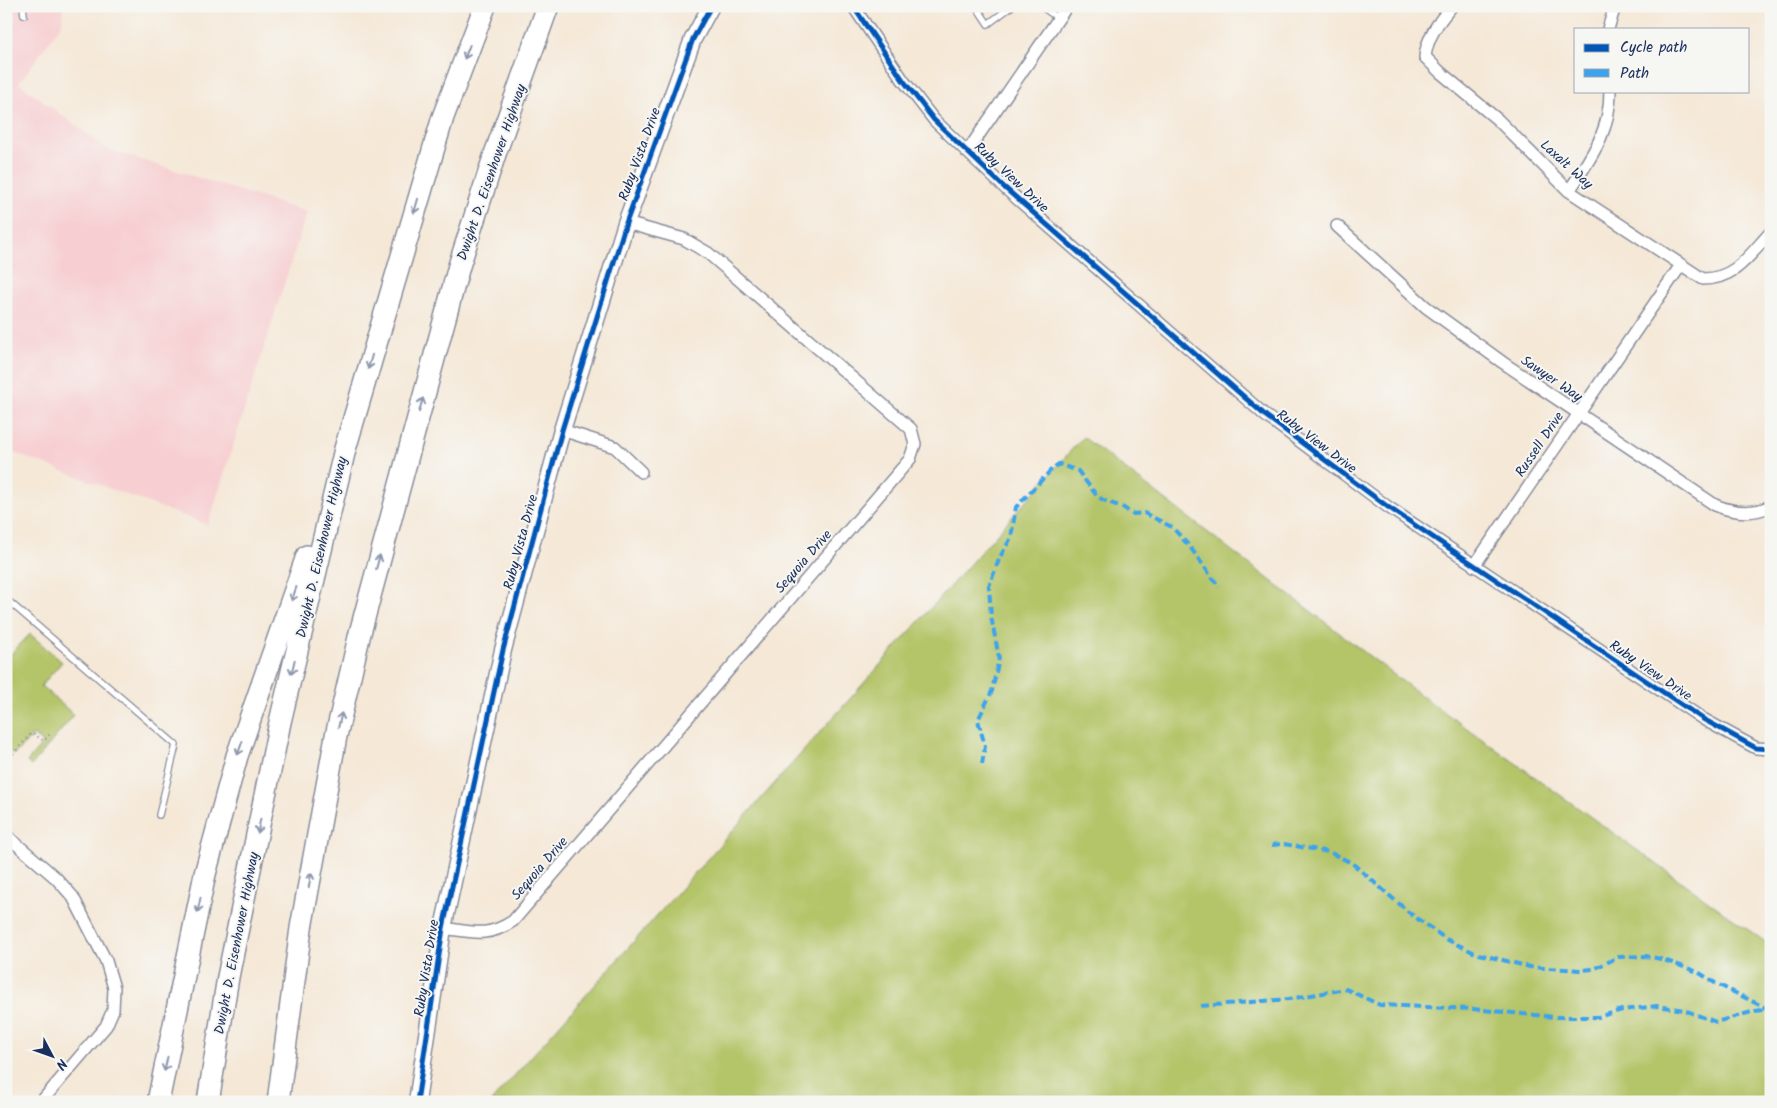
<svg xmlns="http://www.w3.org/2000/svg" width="1777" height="1108" font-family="Kalam,sans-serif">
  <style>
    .built { fill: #f7cfd2 }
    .green { fill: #b4c467; stroke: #687a62 }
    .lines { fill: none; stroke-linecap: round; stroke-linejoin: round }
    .lane-casing { stroke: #888c9a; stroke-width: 8 }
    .street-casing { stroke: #888c9a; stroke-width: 14 }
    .secondary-casing { stroke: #888c9a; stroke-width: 19 }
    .highway-casing { stroke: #888c9a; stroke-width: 24 }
    .path { stroke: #888c9a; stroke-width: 2.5; stroke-dasharray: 1 4; stroke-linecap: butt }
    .lane { stroke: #fff; stroke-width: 5.5 }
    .street { stroke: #fff; stroke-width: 11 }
    .secondary { stroke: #fff; stroke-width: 16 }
    .highway { stroke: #fff; stroke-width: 21 }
    .quiet { stroke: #3da3ed; stroke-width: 4; stroke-dasharray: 8 4; stroke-linecap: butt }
    .cycleway-casing { stroke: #f6f6f2; stroke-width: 8 }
    .cycleway { stroke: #0057b8; stroke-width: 5 }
    .oneway { stroke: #8d97ae }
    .labels { text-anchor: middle; stroke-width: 4; stroke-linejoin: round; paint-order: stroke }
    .street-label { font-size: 14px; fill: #1b2f5e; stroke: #f6f6f2 }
  </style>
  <rect width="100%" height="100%" fill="#f6f6f2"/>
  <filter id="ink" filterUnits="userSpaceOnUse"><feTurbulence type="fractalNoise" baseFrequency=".02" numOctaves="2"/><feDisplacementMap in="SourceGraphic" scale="10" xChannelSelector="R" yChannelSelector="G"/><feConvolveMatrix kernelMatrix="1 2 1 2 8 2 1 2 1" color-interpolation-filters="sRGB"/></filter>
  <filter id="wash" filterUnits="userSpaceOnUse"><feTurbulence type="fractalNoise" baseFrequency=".0096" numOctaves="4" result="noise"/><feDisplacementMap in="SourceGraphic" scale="20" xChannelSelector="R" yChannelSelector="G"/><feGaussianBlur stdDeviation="1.12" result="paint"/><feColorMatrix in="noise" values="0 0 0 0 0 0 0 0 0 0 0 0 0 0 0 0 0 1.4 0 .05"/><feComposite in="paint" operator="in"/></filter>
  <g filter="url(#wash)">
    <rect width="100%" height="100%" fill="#f5e8d7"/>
    <path class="built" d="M6,6H63L62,24L19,83L107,149L307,212L208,525L6,450Z"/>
    <path class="green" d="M1083,437L1419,694L1771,946V1102H491Z
      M30,634L62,662L41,686L74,715L31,766L27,762L43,743L33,735L16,753L13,754L6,748V659Z"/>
  </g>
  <g filter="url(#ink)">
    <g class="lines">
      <g class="lane-casing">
        <path id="lane" d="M23,6L24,15
          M976,6L988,24L1012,6
          M1041,6L1059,19
          M6,599L176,745L159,815"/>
      </g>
      <g class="street-casing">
        <path id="street" d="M853,6L903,80L934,120L1005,188L1266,416L1388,507L1703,719L1756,748L1771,749
          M1452,6C1439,21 1427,37 1425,57L1440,72L1498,120L1569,191L1703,279C1736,279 1750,254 1771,232
          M1608,29L1615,6
          M967,152L1067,6
          M1569,191C1591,157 1610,133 1610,91
          M1337,226L1426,307L1502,362L1715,505C1734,513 1752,515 1771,506
          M562,430L615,447L641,472
          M1474,566L1681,265
          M6,835L56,878L73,897L106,961L114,988L113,1010L106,1026L41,1102
          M443,928C473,932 487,938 513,921L910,459L915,444L911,429L708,253L684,239L626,223"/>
      </g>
      <g class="secondary-casing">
        <path id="secondary" d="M417,1102L443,928L503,650L562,430L626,223L693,39L711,6"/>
      </g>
      <g class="highway-casing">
        <path id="highway" d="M158,1102L205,874L237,756L307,556
          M208,1102L228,977L280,722L345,449L443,117L485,6
          M278,1102L301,928L336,736L360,633L459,266L495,154L548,6"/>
      </g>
      <path class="path" d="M13,754L32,733L44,741L50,734"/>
      <use href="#lane" class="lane"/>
      <use href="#street" class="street"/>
      <use href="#secondary" class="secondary"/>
      <use href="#highway" class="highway"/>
      <path class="quiet" d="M982,764L985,746L978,720L992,691L999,658L991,616L989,586L1000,557L1011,538L1016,507L1053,468L1059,464L1078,471L1097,496L1103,500L1124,508L1132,514L1144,513L1172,527L1190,547L1219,587
        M1272,845L1284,844L1329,852L1352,863L1412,915L1446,939L1475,953L1530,967L1580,970L1594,969L1618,957L1646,956L1661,959L1698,972L1715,983L1770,1010
        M1201,1006L1289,999L1346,989L1380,1005L1473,1009L1554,1017H1598L1622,1010L1657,1006L1684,1010L1716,1022L1755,1011L1771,1009"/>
      <g class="cycleway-casing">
        <path id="cycleway" d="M853,6L903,80L934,120L1005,188L1266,416L1388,507L1703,719L1756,748L1771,749
          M417,1102L443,928L503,650L562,430L626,223L693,39L711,6"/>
      </g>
      <use href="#cycleway" class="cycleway"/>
    </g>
    <defs><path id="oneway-shaft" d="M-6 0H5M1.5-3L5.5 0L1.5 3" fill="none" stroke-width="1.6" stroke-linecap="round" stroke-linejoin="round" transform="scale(1.25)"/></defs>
    <g class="oneway">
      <use href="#oneway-shaft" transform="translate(467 52) rotate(111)"/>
      <use href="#oneway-shaft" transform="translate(416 206) rotate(106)"/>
      <use href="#oneway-shaft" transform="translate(370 362) rotate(106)"/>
      <use href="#oneway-shaft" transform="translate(421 405) rotate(-74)"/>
      <use href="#oneway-shaft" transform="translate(378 562) rotate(-75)"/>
      <use href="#oneway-shaft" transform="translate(294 594) rotate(109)"/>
      <use href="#oneway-shaft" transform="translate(293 667) rotate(103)"/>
      <use href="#oneway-shaft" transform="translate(340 720) rotate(-77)"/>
      <use href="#oneway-shaft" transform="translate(240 748) rotate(109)"/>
      <use href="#oneway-shaft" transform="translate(259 826) rotate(102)"/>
      <use href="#oneway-shaft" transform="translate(310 880) rotate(-80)"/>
      <use href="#oneway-shaft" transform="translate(199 905) rotate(102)"/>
      <use href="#oneway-shaft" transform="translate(166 1064) rotate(102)"/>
    </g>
  </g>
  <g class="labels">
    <g class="street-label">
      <text transform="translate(639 154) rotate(-70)" y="5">Ruby Vista Drive</text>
      <text transform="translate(1567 164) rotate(42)" y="5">Laxalt Way</text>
      <text transform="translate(491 172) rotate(-71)" y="5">Dwight D. Eisenhower Highway</text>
      <text transform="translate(1012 177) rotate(43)" y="5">Ruby View Drive</text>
      <text transform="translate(1552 378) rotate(34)" y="5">Sawyer Way</text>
      <text transform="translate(1317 441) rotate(37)" y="5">Ruby View Drive</text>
      <text transform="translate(1539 444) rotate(-56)" y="5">Russell Drive</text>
      <text transform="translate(520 542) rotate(-75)" y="5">Ruby Vista Drive</text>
      <text transform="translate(321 547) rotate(-77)" y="5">Dwight D. Eisenhower Highway</text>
      <text transform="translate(803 561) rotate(-49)" y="5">Sequoia Drive</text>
      <text transform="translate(1651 670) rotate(34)" y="5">Ruby View Drive</text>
      <text transform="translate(539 868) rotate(-49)" y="5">Sequoia Drive</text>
      <text transform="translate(236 943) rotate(-79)" y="5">Dwight D. Eisenhower Highway</text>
      <text transform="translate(426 968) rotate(-81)" y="5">Ruby Vista Drive</text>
    </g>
  </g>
  <rect width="1777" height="1108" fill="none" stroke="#f6f6f2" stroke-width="25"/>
  <rect x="1574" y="28" width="175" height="65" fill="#f6f6f2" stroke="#9ea6b7"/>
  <rect x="1584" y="44" width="25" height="8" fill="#0057b8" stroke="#9ea6b7"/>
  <text x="1620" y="52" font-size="15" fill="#1b2f5e">Cycle path</text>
  <rect x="1584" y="69" width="25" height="8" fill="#3da3ed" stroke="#9ea6b7"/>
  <text x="1620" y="78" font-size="15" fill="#1b2f5e">Path</text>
  <g transform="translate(52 1056) rotate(131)" stroke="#f6f6f2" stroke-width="4" paint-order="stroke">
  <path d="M0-4L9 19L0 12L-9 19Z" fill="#1b2f5e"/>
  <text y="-8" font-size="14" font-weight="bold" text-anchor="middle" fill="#1b2f5e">N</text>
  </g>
</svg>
